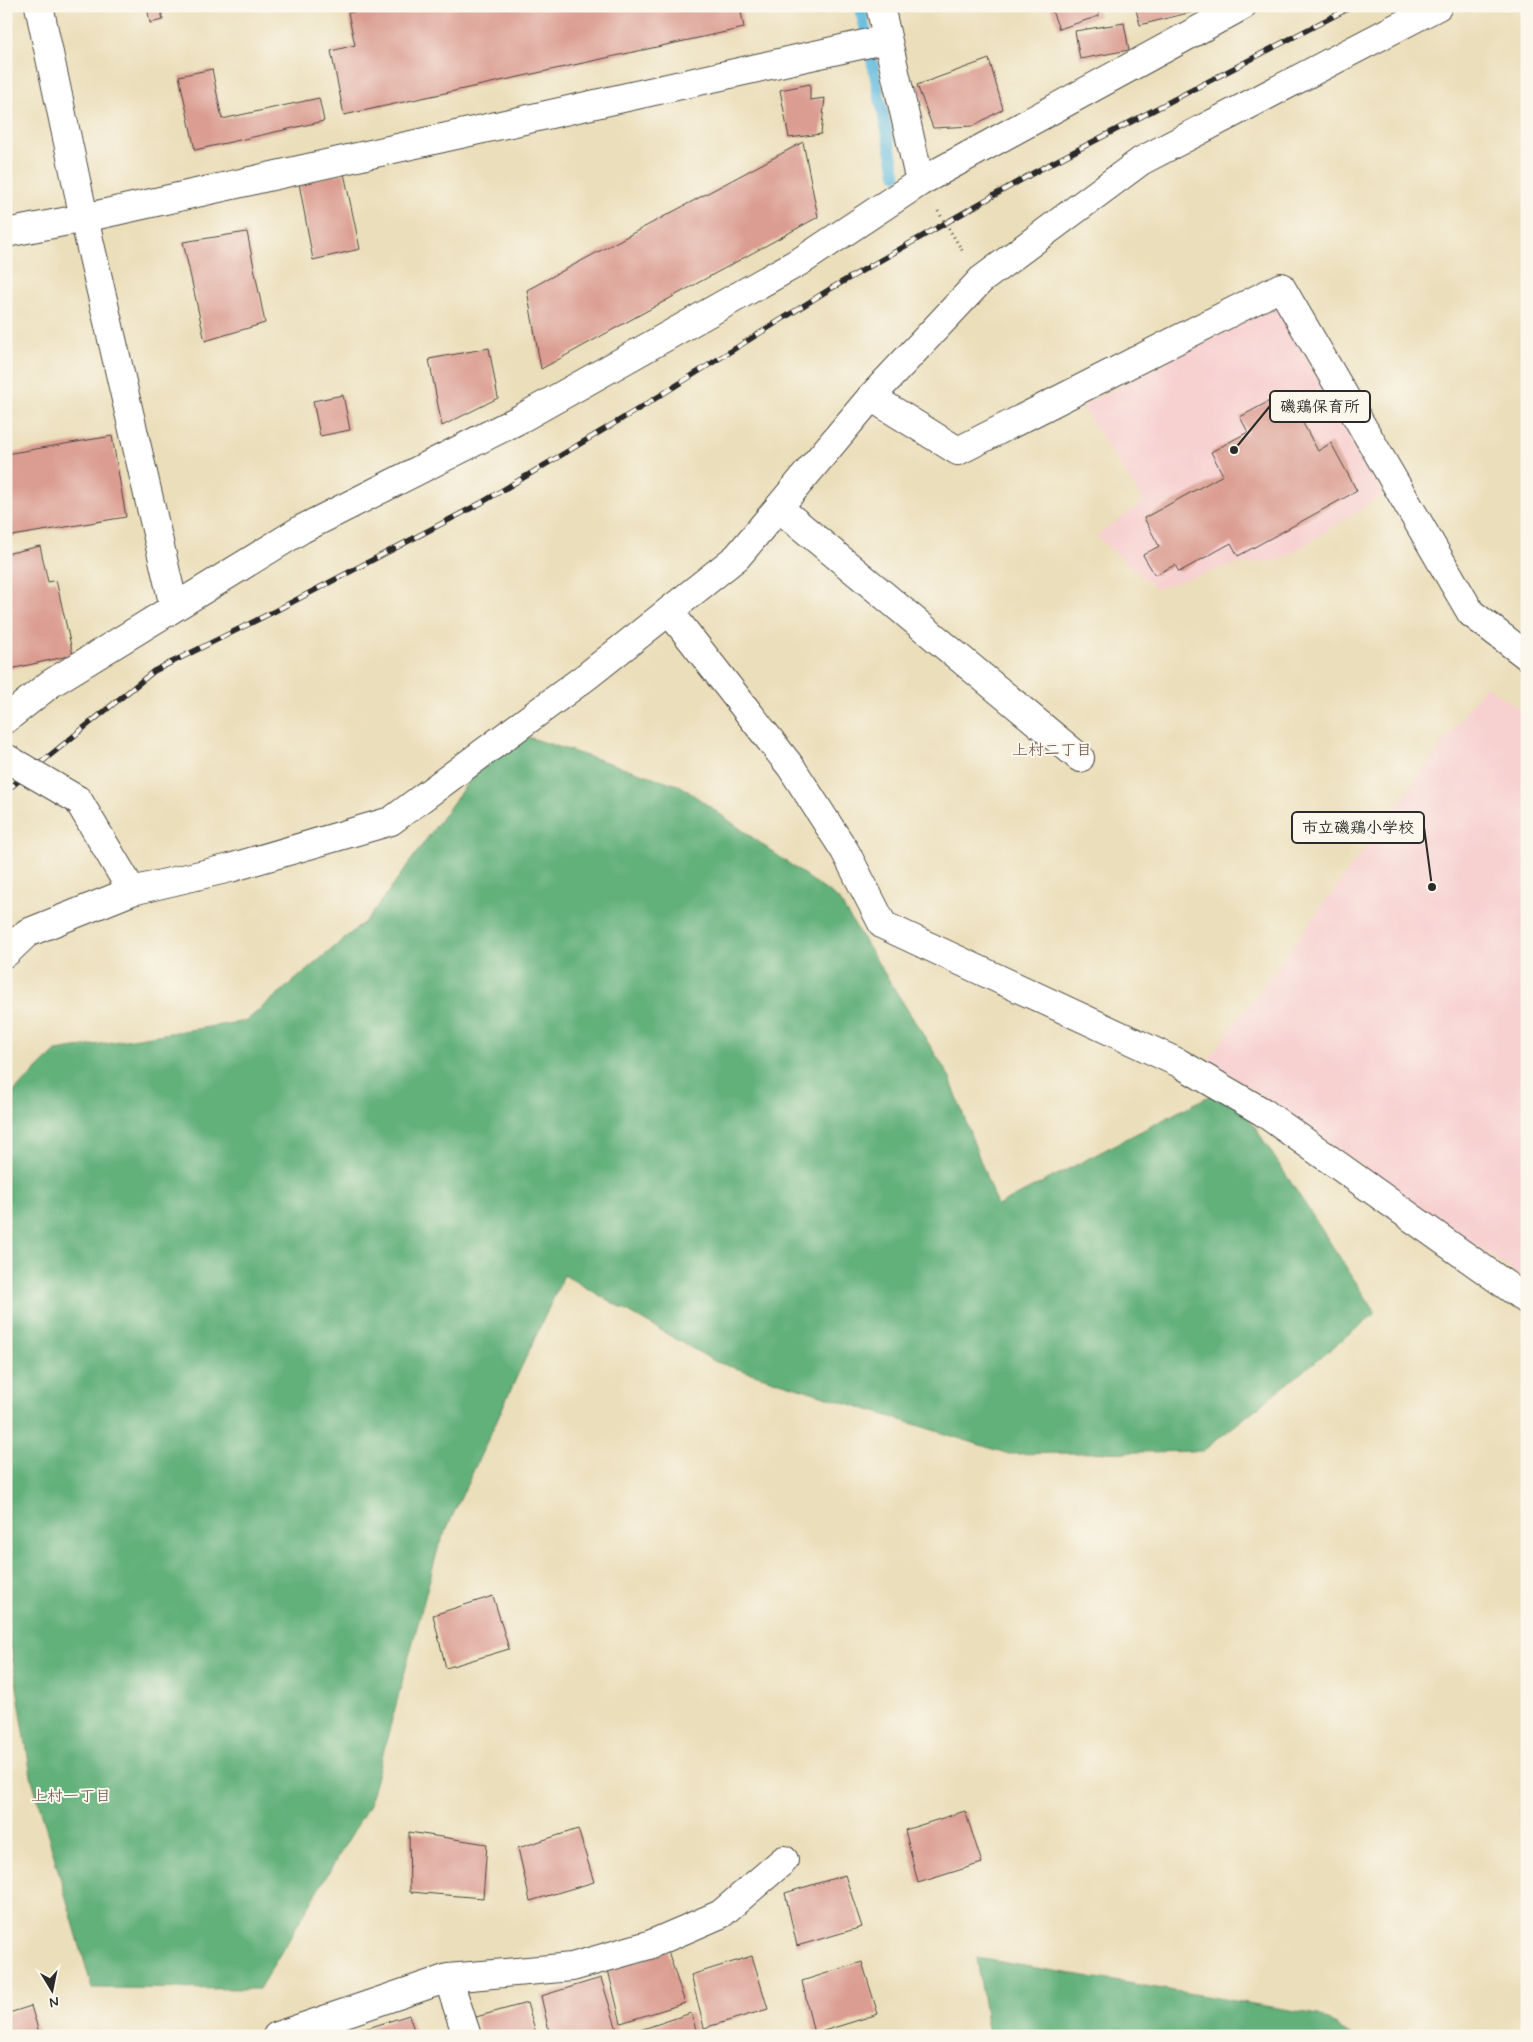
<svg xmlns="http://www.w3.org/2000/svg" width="1533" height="2042" font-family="Mynerve,'Klee One',sans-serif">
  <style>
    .built { fill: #f7d0d0 }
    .forest { fill: #62b07a; stroke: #466e52 }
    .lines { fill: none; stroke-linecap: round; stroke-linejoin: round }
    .stream { stroke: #61bade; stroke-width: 11 }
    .building { fill: #db9d92 }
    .minor-casing { stroke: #484640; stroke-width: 30 }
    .tertiary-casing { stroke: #484640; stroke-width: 30 }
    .path { stroke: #484640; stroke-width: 3; stroke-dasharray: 1 4; stroke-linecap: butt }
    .minor { stroke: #fff; stroke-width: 28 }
    .tertiary { stroke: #fff; stroke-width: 28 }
    .rail-casing { stroke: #2b2b2b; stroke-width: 5.5 }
    .rail { stroke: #fbf7ec; stroke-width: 4; stroke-dasharray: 11; stroke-linecap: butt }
    .tertiary-bridge-casing { stroke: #484640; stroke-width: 30; stroke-linecap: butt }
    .tertiary-bridge { stroke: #fff; stroke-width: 28 }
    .labels { text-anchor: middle; stroke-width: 4; stroke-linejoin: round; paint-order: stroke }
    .neighbourhood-label { font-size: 16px; fill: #69534f; stroke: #fbf7ec }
    .leader { fill: none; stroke: #2b2b2b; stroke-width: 2 }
    .callout-dot { fill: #2b2b2b; stroke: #fbf7ec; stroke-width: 2 }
    .callout { fill: #fbf7ec; stroke: #2b2b2b; stroke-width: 2 }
    .callout-label { font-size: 16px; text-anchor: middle; font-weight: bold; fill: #2b2b2b }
  </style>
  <rect width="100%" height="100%" fill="#fbf7ec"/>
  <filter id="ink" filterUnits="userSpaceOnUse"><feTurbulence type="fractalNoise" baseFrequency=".02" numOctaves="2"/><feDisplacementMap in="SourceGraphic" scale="10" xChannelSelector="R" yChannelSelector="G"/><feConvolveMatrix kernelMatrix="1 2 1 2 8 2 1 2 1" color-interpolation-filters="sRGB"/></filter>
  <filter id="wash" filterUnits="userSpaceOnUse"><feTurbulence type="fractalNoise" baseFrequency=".0096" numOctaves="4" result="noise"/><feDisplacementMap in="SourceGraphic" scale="20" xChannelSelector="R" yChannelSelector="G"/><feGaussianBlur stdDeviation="1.12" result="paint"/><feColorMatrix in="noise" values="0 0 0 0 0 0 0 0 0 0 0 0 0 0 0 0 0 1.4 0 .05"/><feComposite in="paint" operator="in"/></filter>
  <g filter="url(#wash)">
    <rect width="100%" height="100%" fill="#ebdeba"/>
    <path class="built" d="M1277,306L1383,495L1281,560L1231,565L1156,589L1096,536L1144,502L1081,406Z
      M1486,685L1527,715V1281L1209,1059Z"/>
    <path class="forest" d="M506,730L681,786L838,899L949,1076L997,1206L1228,1086L1376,1313L1203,1451L1009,1454L716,1362L564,1275L439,1545L369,1805L259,1989L92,1988L31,1776L6,1617V1099L56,1051L246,1021L369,918Z
      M977,1958L1319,2015L1353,2036H989Z"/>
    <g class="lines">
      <path class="stream" d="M860,6L896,175"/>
    </g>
    <g id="blocks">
      <path class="building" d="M147,6H160L163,20L150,23Z
        M378,6H740L744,28L344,115L331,51L355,45L348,13Z
        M1050,6H1097L1099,16L1059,29Z
        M1135,6H1199L1200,10L1140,25Z
        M1124,23L1129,50L1080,59L1075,31Z
        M989,59L1003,109L973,126L933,128L917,85Z
        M212,69L222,119L319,98L324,121L195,150L179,76Z
        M810,84V100L825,98L821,134L789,138L780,90Z
        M803,142L818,217L541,369L527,290Z
        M344,173L360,249L313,260L299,183Z
        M247,232L265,323L205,341L183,242Z
        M489,348L498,398L442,426L429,359Z
        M343,395L350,430L320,436L313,401Z
        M1277,397L1286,415L1296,410L1318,451L1331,443L1357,491L1238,556L1231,543L1179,572L1175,565L1155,575L1143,555L1159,546L1144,518L1223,475L1211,452L1248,432L1240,417Z
        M112,436L126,517L6,537V454Z
        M40,546L48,582L56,580L73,655L6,670V554Z
        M493,1596L509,1649L446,1668L433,1615Z
        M965,1811L982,1863L918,1883L905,1830Z
        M578,1829L594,1882L530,1901L518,1848Z
        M409,1832L487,1844L483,1898L410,1892Z
        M845,1875L862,1927L797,1946L785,1893Z
        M668,1951L685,2003L621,2023L608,1970Z
        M752,1956L768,2009L704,2028L691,1975Z
        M862,1962L878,2014L814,2034L802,1981Z
        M601,1978L617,2030L599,2036H550L541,1996Z
        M527,2003L537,2036H481L476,2017Z
        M31,2006L40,2036H6V2014Z
        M691,2013L698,2036H632L631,2033Z
        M409,2015L416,2036H349V2034Z"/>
    </g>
  </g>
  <g filter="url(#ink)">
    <use href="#blocks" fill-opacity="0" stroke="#484640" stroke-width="1"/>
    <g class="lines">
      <g class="minor-casing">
        <path id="minor" d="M39,6L84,218L174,607
          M920,182L1242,6
          M6,233L84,218L887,39
          M871,397L958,451L1281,287L1471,613L1527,656
          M779,508L1080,758
          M669,611L791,767L845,851L883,925L1179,1063L1263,1112L1527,1300
          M6,719L50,684L302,529L520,419L804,259L920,182L880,6
          M448,1978L467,2036
          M277,2036L448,1978L572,1967L649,1945L721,1914L784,1860"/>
      </g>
      <g class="tertiary-casing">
        <path id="tertiary" d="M78,800L132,891
          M6,953L27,933L132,891L230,868L391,821L587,676L737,557L871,397L981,280L1141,161L1438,6"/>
      </g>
      <path class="path" d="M938,211L963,252"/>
      <use href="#minor" class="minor"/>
      <use href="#tertiary" class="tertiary"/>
      <g class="rail-casing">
        <path id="rail" d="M6,791L154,671L275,611L481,503L645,405L830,289L1035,172L1353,6"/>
      </g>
      <use href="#rail" class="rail"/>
      <g class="tertiary-bridge-casing">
        <path id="tertiary-bridge" d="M6,758L78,800"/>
      </g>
      <use href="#tertiary-bridge" class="tertiary-bridge"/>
    </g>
  </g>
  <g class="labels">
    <g class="neighbourhood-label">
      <text x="1052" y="755">上村二丁目</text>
      <text x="71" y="1801">上村一丁目</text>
    </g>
  </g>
  <path class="leader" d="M1234 450L1270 406M1432 887L1424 827"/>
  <g class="callout-dot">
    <circle cx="1234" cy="450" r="5"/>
    <circle cx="1432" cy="887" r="5"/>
  </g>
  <g class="callout">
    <rect x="1270" y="391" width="100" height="31" rx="5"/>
    <rect x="1292" y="812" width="132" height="31" rx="5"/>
  </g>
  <g class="callout-label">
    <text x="1320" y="412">磯鶏保育所</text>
    <text x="1358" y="833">市立磯鶏小学校</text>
  </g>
  <rect width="1533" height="2042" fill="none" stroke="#fbf7ec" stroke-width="25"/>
  <g transform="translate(52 1990) rotate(170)" stroke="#fbf7ec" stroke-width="4" paint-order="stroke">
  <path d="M0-4L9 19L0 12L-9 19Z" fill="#2b2b2b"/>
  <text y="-8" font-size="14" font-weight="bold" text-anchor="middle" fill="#2b2b2b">N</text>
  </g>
</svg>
